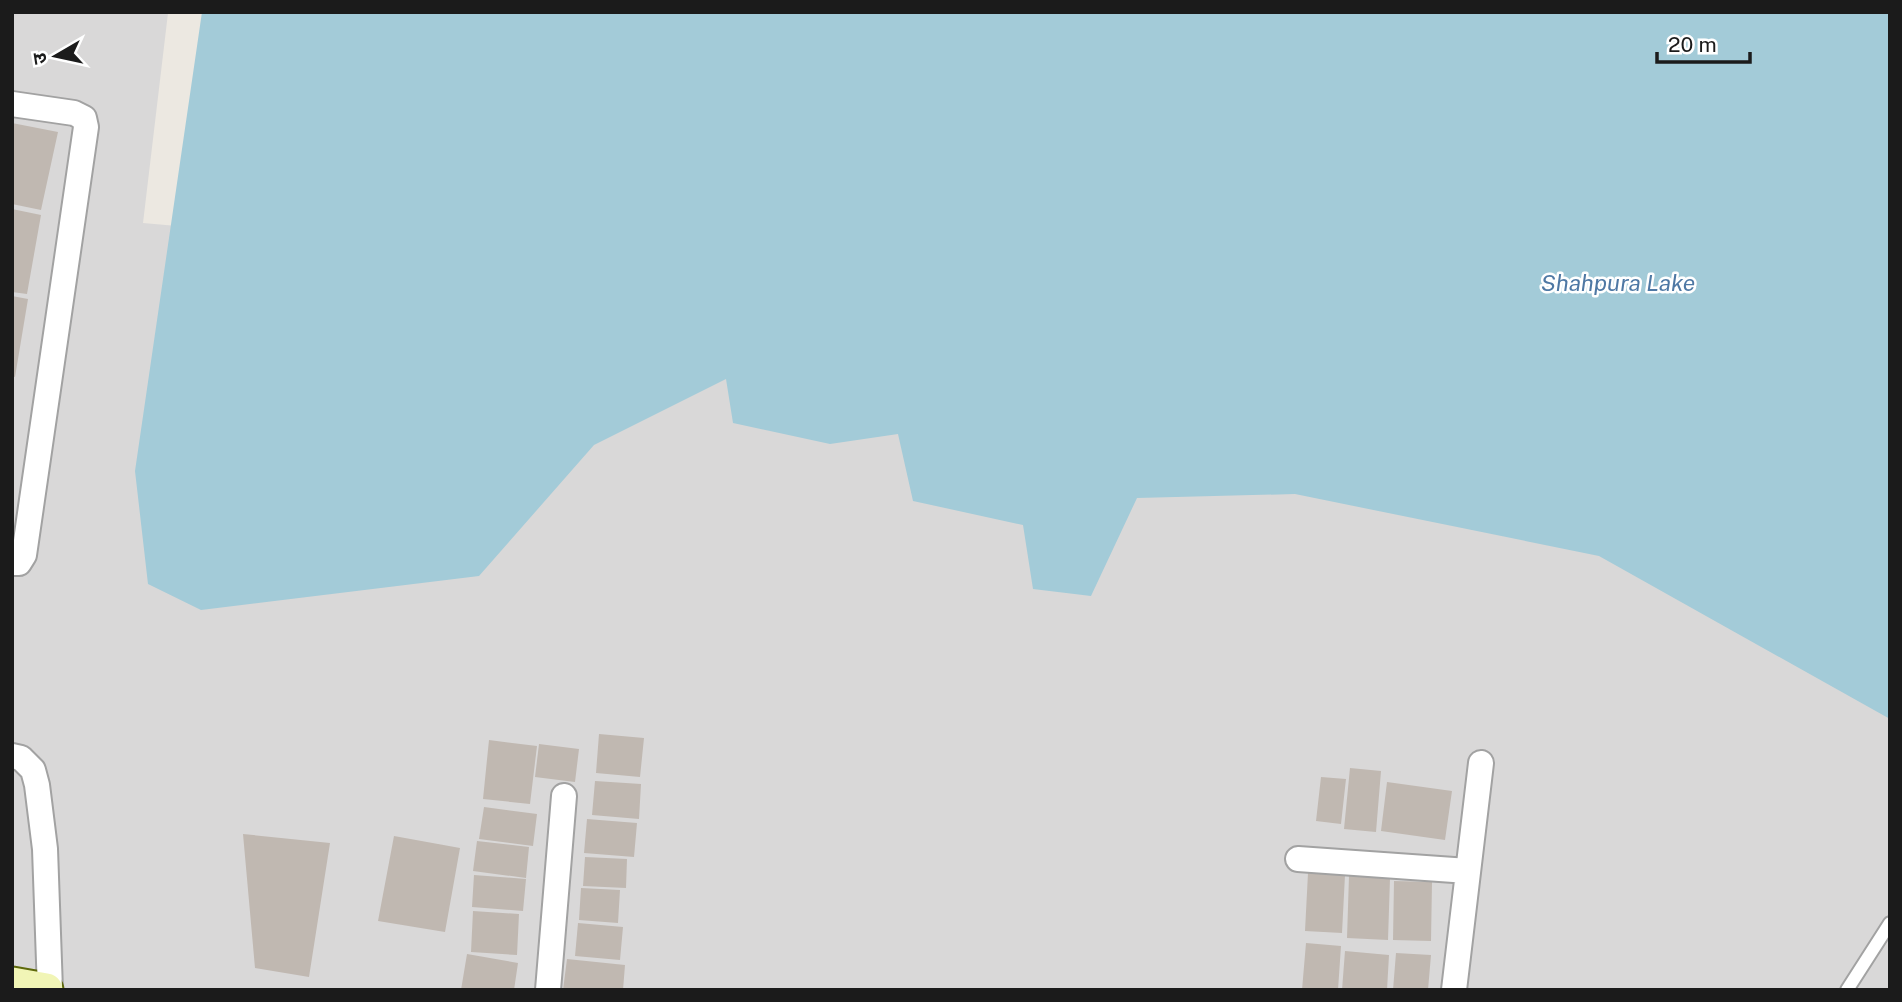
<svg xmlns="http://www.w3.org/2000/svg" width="1902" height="1002" font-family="'Public Sans','Noto Sans Devanagari',sans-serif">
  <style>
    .residential { fill: #d9d8d8 }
    .water { fill: #a3cbd8 }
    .building { fill: #c0b8b1 }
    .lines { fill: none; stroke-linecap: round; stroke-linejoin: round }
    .service-casing { stroke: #a2a2a2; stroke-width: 16 }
    .minor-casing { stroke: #a2a2a2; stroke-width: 28 }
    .secondary-casing { stroke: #5e690b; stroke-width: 37 }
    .service { stroke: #fff; stroke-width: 12 }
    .minor { stroke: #fff; stroke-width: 24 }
    .secondary { stroke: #f1f5b6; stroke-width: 33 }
    .labels { text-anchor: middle; stroke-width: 5; stroke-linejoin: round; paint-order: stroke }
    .water-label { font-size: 23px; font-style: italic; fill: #4e78a4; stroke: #fff }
  </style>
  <rect width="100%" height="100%" fill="#ece8e1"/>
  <path class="residential" d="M12,12L168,13L143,223L1890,378V990H12Z"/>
  <path class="water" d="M202,12H1890V719L1599,556L1295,494L1137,498L1091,596L1033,589L1023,525L913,501L898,434L830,444L733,423L726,379L594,445L479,576L201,610L148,584L135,471Z"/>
  <path class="building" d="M12,123L58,132L41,210L12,204Z
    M12,209L41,215L27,294L12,292Z
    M12,296L28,299L15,377L12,376Z
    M599,734L644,738L640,777L596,773Z
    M489,740L537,746L530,804L483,799Z
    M539,744L579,749L575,782L535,777Z
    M1350,768L1381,771L1376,832L1344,829Z
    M1321,777L1346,779L1341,824L1316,821Z
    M595,781L641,784L639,819L592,815Z
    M1387,782L1452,791L1445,840L1381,831Z
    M484,807L537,814L533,846L479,839Z
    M587,819L637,823L634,857L584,853Z
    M243,834L330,843L309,977L255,968Z
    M394,836L460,848L445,932L378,921Z
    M477,841L529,847L526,878L473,871Z
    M585,857L627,859L626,888L583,886Z
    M1308,873L1345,875L1342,933L1305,931Z
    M474,875L526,879L523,911L472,907Z
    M1349,876L1390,878L1388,940L1347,938Z
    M1394,881L1432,882L1431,941L1393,940Z
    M581,888L620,890L618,923L579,920Z
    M473,911L519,914L517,955L471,952Z
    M578,923L623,927L620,960L575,956Z
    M1306,943L1341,946L1338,990H1302Z
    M1345,951L1389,955L1387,990H1342Z
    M1396,953L1431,955L1428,990H1393Z
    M467,954L518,963L514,990H461Z
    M567,959L625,965L623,990H563Z"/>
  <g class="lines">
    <g class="service-casing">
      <path id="service" d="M1847,990L1890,923"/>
    </g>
    <g class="minor-casing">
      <path id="minor" d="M12,104L74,113L84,118L86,127L24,555L19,563H12
        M12,756L21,758L33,770L37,785L45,849L50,990
        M1298,859L1468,871
        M548,990L564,796
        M1454,990L1481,763"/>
    </g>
    <g class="secondary-casing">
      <path id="secondary" d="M12,984L46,990"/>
    </g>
    <use href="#service" class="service"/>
    <use href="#minor" class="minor"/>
    <use href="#secondary" class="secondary"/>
  </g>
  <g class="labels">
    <g class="water-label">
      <text x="1618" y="291">Shahpura Lake</text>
    </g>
  </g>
  <rect width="1902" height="1002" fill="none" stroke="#1b1b1b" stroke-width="28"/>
  <g transform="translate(56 56) rotate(261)" stroke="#ffffff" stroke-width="5" paint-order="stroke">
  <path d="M0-5L12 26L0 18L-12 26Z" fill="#1b1b1b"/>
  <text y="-10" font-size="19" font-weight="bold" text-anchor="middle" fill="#1b1b1b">उ</text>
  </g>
  <path d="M1657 52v10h93v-10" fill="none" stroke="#1b1b1b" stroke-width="3.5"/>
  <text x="1668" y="52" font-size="21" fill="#1b1b1b" stroke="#ffffff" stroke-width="5" paint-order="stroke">20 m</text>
</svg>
